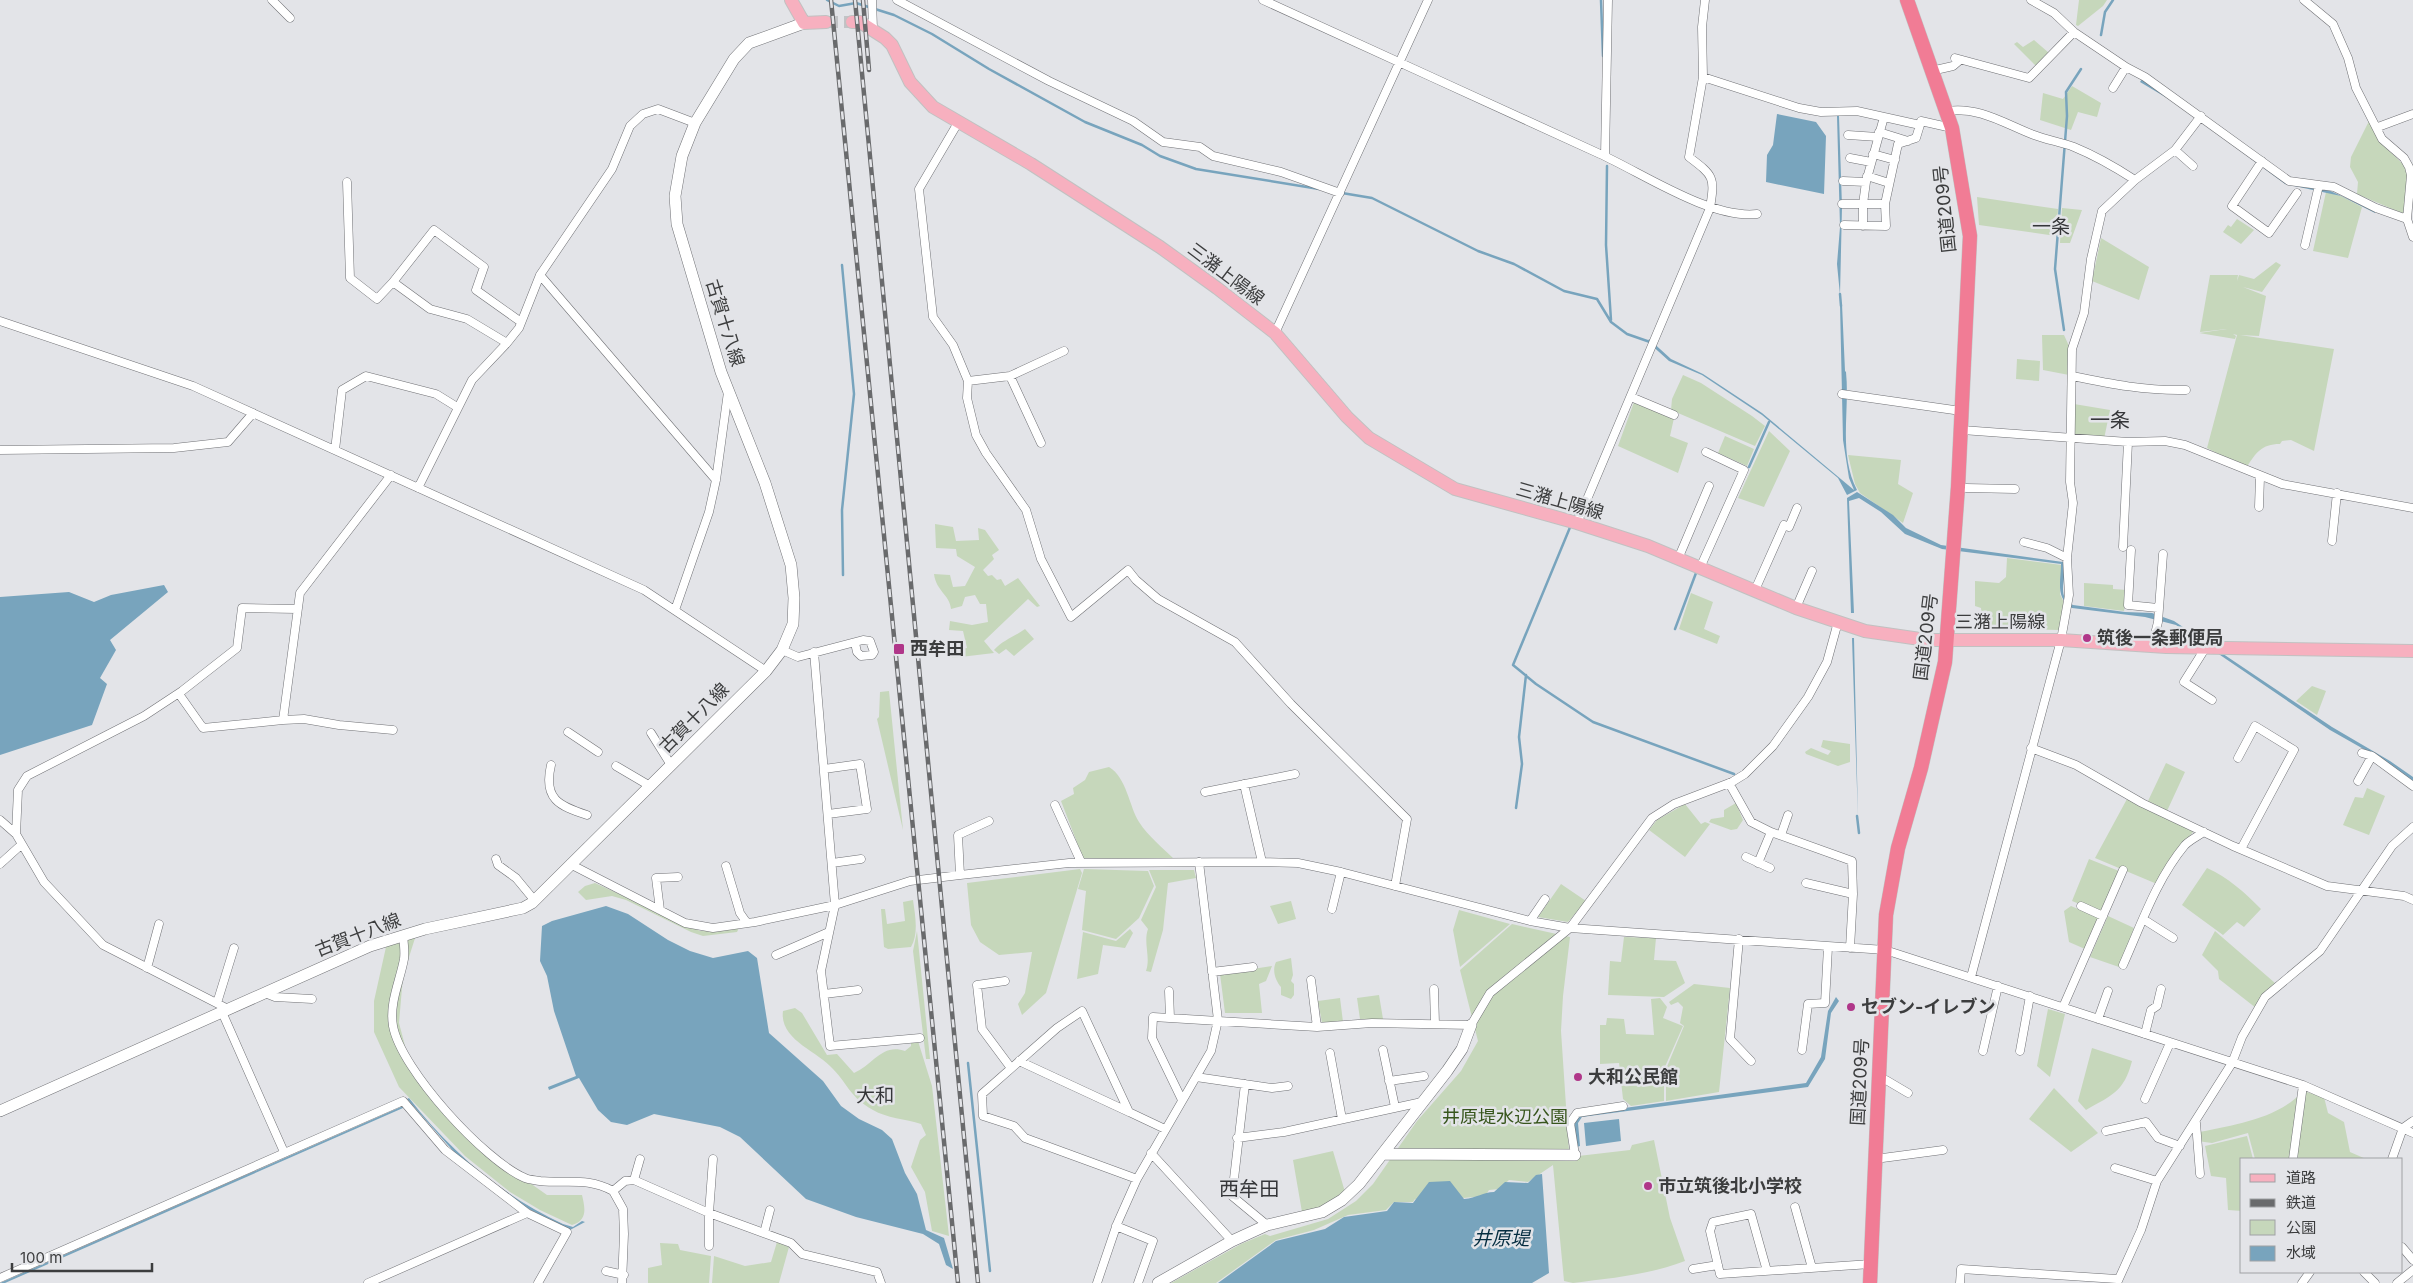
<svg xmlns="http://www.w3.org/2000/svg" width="2413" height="1283" font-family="Inter,'Noto Sans JP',sans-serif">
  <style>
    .green { fill: #c6d7bb }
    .water { fill: #78a4bd }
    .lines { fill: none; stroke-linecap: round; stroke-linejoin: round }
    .stream { stroke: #78a4bd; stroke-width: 2.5 }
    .primary-tunnel { stroke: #c2c3c6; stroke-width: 12; stroke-dasharray: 12 6; stroke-linecap: butt }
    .street-casing { stroke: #707175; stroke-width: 9 }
    .secondary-casing { stroke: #707175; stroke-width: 12 }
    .primary-casing { stroke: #c1c1c1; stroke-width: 14 }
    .highway-casing { stroke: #c1c1c1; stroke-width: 15 }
    .street { stroke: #fff; stroke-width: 8 }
    .secondary { stroke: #fff; stroke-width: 11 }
    .primary { stroke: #f7b0bf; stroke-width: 12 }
    .highway { stroke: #f17c95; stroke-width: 14 }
    .rail-casing { stroke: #696a6c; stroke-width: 4.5 }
    .rail { stroke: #e3e4e8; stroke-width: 2.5; stroke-dasharray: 8; stroke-linecap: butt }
    .poi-dot { fill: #b03689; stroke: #e3e4e8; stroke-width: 2 }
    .labels { text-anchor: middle; stroke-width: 5; stroke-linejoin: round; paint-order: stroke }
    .street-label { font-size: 18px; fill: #3c3d3e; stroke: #e3e4e8 }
    .poi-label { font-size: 18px; font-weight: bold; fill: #3c3d3e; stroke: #e3e4e8; text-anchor: start }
    .park-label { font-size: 18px; fill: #38561d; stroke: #e3e4e8 }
    .neighbourhood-label { font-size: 19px; fill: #353639; stroke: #e3e4e8 }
    .water-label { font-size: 19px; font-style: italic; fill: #052d40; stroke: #e3e4e8 }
    .quarter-label { font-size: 20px; fill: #353639; stroke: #e3e4e8 }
  </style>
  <rect width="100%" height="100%" fill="#e3e4e8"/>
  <path class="green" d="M2079,0H2107L2103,6L2078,26L2076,25Z
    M2034,40L2049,53L2037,67L2014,44L2017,42L2023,47Z
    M2072,86L2101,103L2097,117L2078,112L2071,130L2040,120L2043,93L2063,99Z
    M2369,121L2382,144L2406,167L2408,174L2404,214L2357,194L2358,182L2350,167L2351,157Z
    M2326,192L2341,196L2362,207L2348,258L2313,251Z
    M1977,197L2058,209L2056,236L1979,225Z
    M2062,208L2082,210L2070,243H2060Z
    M2237,219L2254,230L2241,244L2223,232L2228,225L2231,227Z
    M2101,238L2149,267L2139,300L2092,281Z
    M2276,262L2281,265L2262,292L2243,287L2266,296L2259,336L2240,335L2334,349L2314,451L2291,440L2282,441L2280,444C2261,444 2256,453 2246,468L2207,448L2237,335L2233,334L2236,336L2235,339L2199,333L2227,329L2200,332L2210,275H2238L2237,281L2239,275L2254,279Z
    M2042,335H2064L2069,346V375L2043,370Z
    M2017,359L2040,361L2039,381L2016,379Z
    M1683,375L1701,383L1752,416L1765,426L1755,446L1671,410L1672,399Z
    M1634,402L1674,418L1670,436L1688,443L1678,473L1618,446Z
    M2074,404L2110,410L2104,439L2077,437L2074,434Z
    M1769,431L1790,451L1764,507L1738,498Z
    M1725,436L1754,449L1747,466L1718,453Z
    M1848,455L1901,460L1898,484L1913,493L1903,523L1860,493L1855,484Z
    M935,524L953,527L956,541L979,540L978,528L985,530L999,550L992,555L994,559L983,570L988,576L992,575L997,580L1001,579L1005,586L1018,578L1040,606L1037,607L1028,599L984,641L994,653L952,658L950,649L967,648L963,631L949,630L950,621L972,625L988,622L986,604H980L975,595L965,597L962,606L951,609C950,595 936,591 934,574L950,575L953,587L965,586L975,567L957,556L956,549L936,548Z
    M2007,558L2062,565L2060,594L2065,605L2059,630L1981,628L1979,622L1982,620L1981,608L1975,606V581L1999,583L2006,577Z
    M2084,583L2113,585V589L2127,590L2124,611L2084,606Z
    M1691,593L1713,602L1704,629L1720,636L1717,644L1679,629Z
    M1025,629L1034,639L1014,656L1006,649L999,654L994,650C1003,640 1014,637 1025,629Z
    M2312,686L2326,691L2317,715L2296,701Z
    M889,691L903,830L877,719L879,717L880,692Z
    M1823,740L1850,744V762L1838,766L1806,754L1805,752L1811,748L1828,755L1831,751L1821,747Z
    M2166,763L2185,772L2167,811L2148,801Z
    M1109,767C1127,778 1129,806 1139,822C1148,836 1163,848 1175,860L1083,858L1061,801L1074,794L1073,788L1085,780L1089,772Z
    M2367,788L2385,796L2369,835L2343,825L2355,797L2363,798Z
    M2127,799L2194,831L2183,843L2157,884L2095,858Z
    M1736,803L1743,820L1737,829L1731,830L1709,822L1711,819L1724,817V810Z
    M1685,804L1701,824L1705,822L1710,824L1685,857L1649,830L1657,820Z
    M2089,859L2119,871L2102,913L2072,901Z
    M2207,868C2228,877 2245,893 2261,909L2244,927L2237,922L2223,935L2182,905Z
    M1080,869L1082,873L1046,993L1022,1015L1018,1004L1025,993L1032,952L999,955L980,942L971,925L967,883Z
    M1084,869L1148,871L1154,886L1139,918L1116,939L1082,930L1086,891L1078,889Z
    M1149,870H1194L1196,878L1168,883L1163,930L1151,972L1146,971C1151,957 1143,943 1148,929L1141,920L1156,887Z
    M595,883L700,931L739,928L737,932L703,936L691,932L626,900L612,896L586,900L578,892L585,886Z
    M1561,884L1586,901L1568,922L1538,917Z
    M913,900C915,915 919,933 911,947L888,949L884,947L881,909H885L887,924L905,921L903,902Z
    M1291,901L1296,919L1278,924L1270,906Z
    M2071,906L2099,918L2085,949L2069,942L2064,911Z
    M1459,910L1510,924L1460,967L1453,930Z
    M2108,916L2134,928L2119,967L2090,957Z
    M1512,924L1570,937L1563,996L1561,1031L1569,1151L1561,1158L1630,1150L1632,1145L1654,1140L1670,1218L1685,1261C1649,1275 1611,1278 1573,1283L1564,1281L1553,1165L1528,1182L1509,1180L1499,1189L1489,1190L1485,1196L1463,1198L1451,1209H1425L1415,1199L1413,1202H1394L1386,1210L1348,1215L1314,1230L1276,1240L1216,1283H1171L1241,1244L1265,1234L1270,1236L1328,1219L1356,1201L1373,1184L1417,1121L1461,1071L1478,1041L1460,970Z
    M1130,929L1133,933L1125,948L1103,945L1098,974L1077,979L1083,932L1116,941Z
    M917,931L930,1059H926L913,951Z
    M2215,931L2275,983L2264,995L2256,1008L2219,979L2218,971L2202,955Z
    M416,935L403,976L399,1023L409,1061L449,1113L489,1154L547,1195H582C585,1208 588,1220 572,1225L540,1210L510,1192L465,1156L399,1087L374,1032V1001L386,947Z
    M1624,937L1656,938L1654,960L1676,961L1685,983L1664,997L1608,995L1610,961L1621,962Z
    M1291,958L1293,975L1291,981L1294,984V995L1291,999L1281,995V987C1275,980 1272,970 1276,962Z
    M1272,966L1266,981L1259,984L1262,1013H1225L1220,974Z
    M1694,984L1730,988L1719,1092L1666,1101V1069L1684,1026L1680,1023L1683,1007L1678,1002L1671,1005L1669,1002Z
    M1379,995L1383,1019H1360L1357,998Z
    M1340,998L1343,1022L1322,1023L1318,1001Z
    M1660,998L1667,1007L1663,1018L1683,1026L1664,1069V1101L1631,1106L1623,1099L1619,1063L1600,1064V1025H1606L1607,1018L1624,1019L1626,1034L1654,1035L1651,999Z
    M795,1008L802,1013L827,1055L837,1054L854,1073C873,1065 882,1043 905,1051L911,1046V1042L918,1041L932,1086L949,1236L932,1231L925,1192L911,1167L920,1140L926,1135L921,1124C906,1119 886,1118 873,1110C849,1096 850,1087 833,1069C818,1051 779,1040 783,1011Z
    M2048,1009L2065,1014L2050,1077L2037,1066Z
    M2092,1048L2132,1061C2124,1092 2112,1095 2086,1110L2078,1101Z
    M2054,1088L2098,1133L2071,1152L2029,1119Z
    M2303,1091L2324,1097L2328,1113L2344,1122L2350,1152L2366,1159H2255L2248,1133L2212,1143L2197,1141L2195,1133C2231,1125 2277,1120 2303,1091Z
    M2247,1136L2253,1159H2242V1211L2228,1210L2226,1178L2211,1176L2205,1146Z
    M1333,1151L1345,1192L1320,1207L1302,1212L1293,1160Z
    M777,1242L789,1247L779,1283H712L714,1256L745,1266L771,1262Z
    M660,1243L678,1244L680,1250L711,1256L709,1283H648V1268L662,1265Z"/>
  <path class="water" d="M2142,79L2289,183L2326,189L2375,211V213L2341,196L2285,184L2177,104L2140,82Z
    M1777,114L1816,122L1826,136L1824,194L1766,182L1767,155L1773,145Z
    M1837,116H1839L1842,207L1840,295L1837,264L1840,227Z
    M1840,304H1842L1845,371L1846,372C1850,412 1838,453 1857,490L1847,495L1838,478L1762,415L1702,375L1669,361L1648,342L1649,339L1671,359L1703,374L1762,413L1854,490L1849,478L1843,440Z
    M1857,492L1893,515L1906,528L1941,545L2063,562C2069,577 2054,596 2073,605L2125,612L2152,613L2174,621L2332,727L2390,761L2413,777V781L2367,751L2330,730L2176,625L2145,617L2072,608C2055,598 2061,581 2061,564L1942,549L1905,534L1881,512L1859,498L1849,501L1854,613H1851L1847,498Z
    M164,585L168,592L110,640L116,650L100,678L107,684L92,725L0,755V597L69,592L94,602L111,595Z
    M1852,638H1854L1858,819Z
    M606,906L628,914L668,940L690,951L713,958L748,951L757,958L769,1033L823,1081L841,1106L859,1119L882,1130L892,1139L905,1173L917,1194L926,1230L944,1238L953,1269L946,1265L939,1244L923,1234L856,1217L806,1199L740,1137L720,1127L654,1114L627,1125L611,1122L598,1110L579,1078L549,1090L548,1087L576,1076L554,1011L547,976L540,961L542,926L552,921Z
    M1836,997L1839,1001L1831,1013L1825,1059L1808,1087L1582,1117L1578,1123L1580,1146L1577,1147L1574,1123L1581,1114L1806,1083L1821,1057L1828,1011Z
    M409,1098C450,1151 502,1196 563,1224L573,1227L582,1221L585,1222L570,1230L521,1205L455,1153L407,1099Z
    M403,1106V1108L5,1283H0Z
    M1619,1119L1621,1141L1586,1146L1584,1123Z
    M1542,1174L1549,1273L1532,1283H1218L1276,1241L1325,1229L1344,1217L1387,1211L1394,1202L1413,1203L1429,1182L1450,1181L1464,1199C1477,1198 1483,1192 1494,1192L1505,1182L1528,1183L1536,1175Z"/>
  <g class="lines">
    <path class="stream" d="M827,0L839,6L856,3L894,15L932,34L989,69L1085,122L1142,145L1160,156L1196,169L1319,189
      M1601,0L1603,56
      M2101,35L2105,12L2113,0
      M1607,166L1606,245L1611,320
      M1342,193L1372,198L1478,251L1514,264L1564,291L1597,299L1611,322L1627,334L1650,342
      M842,265L854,394L842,510L843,575
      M1840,294L1841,306
      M2064,330L2055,269L2067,116L2066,92L2081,69
      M1749,467L1769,422
      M1574,518L1581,503
      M1571,525L1513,665L1536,684L1593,722L1734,774
      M1675,629L1696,573
      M1516,808L1522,764L1519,737L1526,675
      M1857,816L1859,833
      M968,1063L990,1271"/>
    <path class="primary-tunnel" d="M826,22H852"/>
    <g class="street-casing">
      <path id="street" d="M272,0L290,18
        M872,0L873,29
        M897,0L1049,81L1133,121L1163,142L1200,147L1213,156L1281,172L1340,193
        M1263,0C1375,51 1488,103 1600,154C1644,174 1710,219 1757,214
        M2031,0L2054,13L2074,32L2126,67L2145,77L2289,181L2334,187L2376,208L2407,219
        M2304,0L2333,24L2348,58L2356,88L2382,139L2404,158L2409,167L2411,175L2407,219L2413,237
        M1955,58L2029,78L2074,32
        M1931,71L1953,66L1960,60
        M1703,77L1799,108L1821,112L1857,111L1920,125L1921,121L1952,128
        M2113,88L2126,67
        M1947,111C1979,106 2005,124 2034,135C2047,140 2061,142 2074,147C2096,156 2115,167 2135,180
        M1884,117L1866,182L1863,204H1885L1898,144L1916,138L1920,125
        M959,121L919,189L933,317L953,345L968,381L967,398L976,435L986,453L1026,510L1041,559L1071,617L1128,570L1136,580L1158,599L1235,642L1291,704L1407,819L1395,886
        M2378,127L2413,114
        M1879,132L1908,141
        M1848,135L1878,137
        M2175,150L2193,166
        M1873,154L1895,160
        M1605,156L1608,0
        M1850,158L1871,162
        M2262,161L2232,206L2269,233L2297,193
        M1867,176L1889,183
        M1843,181L1866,182
        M347,182L350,278L377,299L393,282
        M1842,204H1863V226
        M1844,225L1886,226L1885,204
        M2305,245L2319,185
        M540,275L716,480
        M0,321L193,386L644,590L766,671
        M1275,333L1428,0
        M507,343L467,319L430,309L393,282L434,230L484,267L476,290L521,322
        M1010,376L1041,443
        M2072,376C2111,384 2146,391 2186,390
        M968,381L1010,376L1064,351
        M1842,394L1961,411
        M1631,397L1674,415
        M1962,430L2128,442L2165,441L2185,445L2282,484L2413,508
        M0,450L174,448L228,442L253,413
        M335,450L342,390L366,376L436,394L457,407
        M418,488L472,380L507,343L519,328L540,275L612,169L630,126L643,114L658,109L695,123
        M1966,488L2015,489
        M2259,507L2260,477
        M1577,523L1710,208C1715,177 1714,176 1689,157L1703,77L1702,27L1705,0
        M2332,541L2337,493
        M2024,542L2047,548L2067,558
        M2123,547L2128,442
        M2131,550L2128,605L2158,608
        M1678,559L1709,486
        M1700,568L1744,470L1706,452
        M1755,590L1784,525L1789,527L1797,508
        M1799,601L1812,571
        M675,610L709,512L716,480L728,392
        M2152,646L2158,622L2163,554
        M2206,647L2184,682L2212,700
        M782,650L798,657L863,640L870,641L874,652L872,655L861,656L857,652L855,643
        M814,652L835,905L821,971L830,1046L920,1038
        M179,694L203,728L283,720L300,593L391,475
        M283,720L304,719L339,725L393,730
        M568,732L598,752
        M651,733L671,765
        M2031,748L2076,765L2142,803L2233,846L2327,886L2404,896L2413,900
        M2362,753L2372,756L2413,786
        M2238,758L2255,726L2294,750L2241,849
        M551,765C543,799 559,806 587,815
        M616,766L650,786
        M824,769L860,764L867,809L828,814
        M2358,781L2372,756
        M1729,783L1751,822L1771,832L1852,861L1853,894L1850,948
        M1244,784L1262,862
        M1205,792L1295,774
        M1055,805L1081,862
        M0,820L16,834L44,882L103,945L228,1009
        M16,834L18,790L27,776L144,716L182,691L237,648L242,608L297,609
        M1781,835L1788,815
        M1746,857L1770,868
        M496,859L498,865L516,878L535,901
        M832,863L861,859
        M1758,863L1771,832
        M0,864L21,845
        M570,864L685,923L713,928L755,922L835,905L910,881L960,875L1069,863L1262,862L1298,863L1341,872L1530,921L1570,928L1885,950L2303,1085L2413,1133
        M726,866L740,913L747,923
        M960,875L958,835L989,821
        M1806,883L1853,894
        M2081,906L2103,916
        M1332,909L1341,872
        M660,910L656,878L678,877
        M2143,919L2173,938
        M1530,921L1545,899
        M403,936C404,944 405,952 404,959C400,981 389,1003 393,1026C401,1070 485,1161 525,1178C529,1180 535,1180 540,1181C568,1184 587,1177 613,1191
        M1739,939L1730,1039L1751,1061
        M776,955L829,932
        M2123,965C2141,925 2156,880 2185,845C2190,840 2198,836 2204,832
        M147,968L159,924
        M1212,972L1253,967
        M1971,977L2061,640L2069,595L2067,558L2073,503L2070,482L2072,349L2084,313L2091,259L2102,211L2135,180L2175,150L2201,116
        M1311,980L1317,1027
        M1005,981L977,985L982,1029L1011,1068
        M1434,989L1435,1024
        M1169,991L1170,1018
        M265,993L275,997L312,999
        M824,994L858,990
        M217,1003L234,948
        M2063,1007L2123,870
        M222,1012L284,1152
        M2098,1019L2108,991
        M2145,1034L2151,1010L2157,1006L2161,989
        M1383,1050L1395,1107
        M1802,1050L1808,1004L1825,1003L1828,947
        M1983,1051L1998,986
        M2020,1051L2030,996
        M1330,1053L1342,1119
        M1019,1061L1129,1112
        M1196,1077L1272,1088L1288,1086
        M1886,1080L1908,1093
        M1389,1081L1424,1076
        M1245,1084L1232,1196L1267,1225
        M2145,1099L2170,1043
        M1182,1100L1152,1038L1153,1017L1317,1027L1372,1023L1471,1025L1490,993L1570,928L1652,818L1674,804L1732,782L1745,774L1773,746L1808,697L1827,662L1838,622
        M2196,1123L2200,1174
        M2106,1131L2146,1122L2158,1138L2180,1146
        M1237,1138L1284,1132L1422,1102
        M1151,1153L1232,1241
        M1575,1155L1570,1123L1577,1113L1623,1106
        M1875,1159L1943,1150
        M2293,1159L2303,1085
        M2392,1159L2403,1128L2413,1121
        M2115,1168L2157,1181
        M1137,1179L1025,1138L1014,1126L983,1116L982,1094L1057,1028L1082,1011L1129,1112L1165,1129
        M634,1180L640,1159
        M1795,1207L1812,1268
        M1116,1226L1153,1241L1138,1283
        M764,1233L770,1210
        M709,1246V1213L713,1159
        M2402,1247L2413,1260
        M1693,1269L1718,1265
        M606,1271L624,1275
        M1767,1271L1751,1214L1713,1222L1710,1231L1720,1274C1771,1271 1821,1267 1871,1264
        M2364,1272L2375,1283
        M0,1278L403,1101L445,1150L527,1213L567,1232L538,1283
        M368,1283L527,1213
        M622,1283L624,1234L623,1209L613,1191L625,1181L634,1180L709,1213L791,1243L802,1254L877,1272L881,1283
        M1097,1283L1117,1224L1137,1179L1211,1051L1218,1020L1199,862
        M1960,1283L1961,1269L2117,1279
        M2117,1283L2141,1230L2157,1181L2232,1063L2242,1037L2265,997L2320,951L2392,846L2413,827
        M2302,1283L2310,1272
        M2397,1283L2413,1270"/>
    </g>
    <g class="secondary-casing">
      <path id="secondary" d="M0,1111L370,946L425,929L523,908L532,903L766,671L782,650L793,624L794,598L791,565L765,483L721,372L677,224L675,196L682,156L695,123L734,59L749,43L804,23
        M1383,1154L1575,1155
        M1158,1283L1232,1241L1267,1225L1322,1212L1342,1200L1359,1184L1447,1071L1462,1049L1471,1025"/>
    </g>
    <g class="primary-casing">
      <path id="primary" d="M791,0L804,23L826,22
        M852,22H860L885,38L892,45L910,82L933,107L1031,164L1160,247L1217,288L1275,333L1347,417L1369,438L1455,489L1577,523L1648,546L1796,608L1865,631L1927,640H2061L2166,647L2413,651"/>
    </g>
    <g class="highway-casing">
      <path id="highway" d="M1870,1283L1886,915L1898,848L1921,768L1945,662L1958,487L1970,236L1952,128L1907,0"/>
    </g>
    <use href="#street" class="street"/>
    <use href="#secondary" class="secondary"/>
    <use href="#primary" class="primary"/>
    <use href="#highway" class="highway"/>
    <g class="rail-casing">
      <path id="rail" d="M831,0L958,1283
        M855,0L978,1283
        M863,0L869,70"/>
    </g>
    <use href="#rail" class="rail"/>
  </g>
  <g class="poi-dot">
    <circle cx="2087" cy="638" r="5"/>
    <rect x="893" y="643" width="12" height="12" rx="2.5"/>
    <circle cx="1851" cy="1007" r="5"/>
    <circle cx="1578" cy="1077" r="5"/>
    <circle cx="1648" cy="1186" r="5"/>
  </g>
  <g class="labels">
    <g class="street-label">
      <text transform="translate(1945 209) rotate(-96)" y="6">国道209号</text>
      <text transform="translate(1226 274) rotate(37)" y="6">三潴上陽線</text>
      <text transform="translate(725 323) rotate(73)" y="6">古賀十八線</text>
      <text transform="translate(1560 501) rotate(16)" y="6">三潴上陽線</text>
      <text x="2000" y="628">三潴上陽線</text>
      <text transform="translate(1926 637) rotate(-83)" y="6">国道209号</text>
      <text transform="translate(694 718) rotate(-45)" y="6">古賀十八線</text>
      <text transform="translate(358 935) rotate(-21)" y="6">古賀十八線</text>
      <text transform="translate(1860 1082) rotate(-87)" y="6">国道209号</text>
    </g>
    <g class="poi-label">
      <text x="2097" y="644">筑後一条郵便局</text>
      <text x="910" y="655">西牟田</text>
      <text x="1861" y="1013">セブン-イレブン</text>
      <text x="1588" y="1083">大和公民館</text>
      <text x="1658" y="1192">市立筑後北小学校</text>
    </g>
    <g class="park-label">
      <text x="1505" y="1123">井原堤水辺公園</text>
    </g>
    <g class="neighbourhood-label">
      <text x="2051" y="233">一条</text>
      <text x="875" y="1102">大和</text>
    </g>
    <g class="water-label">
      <text x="1501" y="1245">井原堤</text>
    </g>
    <g class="quarter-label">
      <text x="2110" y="427">一条</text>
      <text x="1249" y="1196">西牟田</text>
    </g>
  </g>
  <rect x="2240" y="1158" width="162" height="115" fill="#e3e4e8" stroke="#a0a1a4"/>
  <rect x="2250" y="1174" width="25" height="8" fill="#f7b0bf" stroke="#a0a1a4"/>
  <text x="2286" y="1183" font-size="15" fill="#3c3d3e">道路</text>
  <rect x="2250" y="1199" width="25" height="8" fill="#696a6c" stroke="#a0a1a4"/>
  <text x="2286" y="1208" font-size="15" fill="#3c3d3e">鉄道</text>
  <rect x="2250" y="1220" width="25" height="15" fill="#c6d7bb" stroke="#a0a1a4"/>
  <text x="2286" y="1233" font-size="15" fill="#3c3d3e">公園</text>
  <rect x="2250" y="1246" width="25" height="15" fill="#78a4bd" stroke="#a0a1a4"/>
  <text x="2286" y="1258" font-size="15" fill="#3c3d3e">水域</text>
  <path d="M12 1263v8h140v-8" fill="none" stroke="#3c3d3e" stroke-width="2.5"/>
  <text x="20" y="1263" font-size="15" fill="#3c3d3e" stroke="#e3e4e8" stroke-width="4" paint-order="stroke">100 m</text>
</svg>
